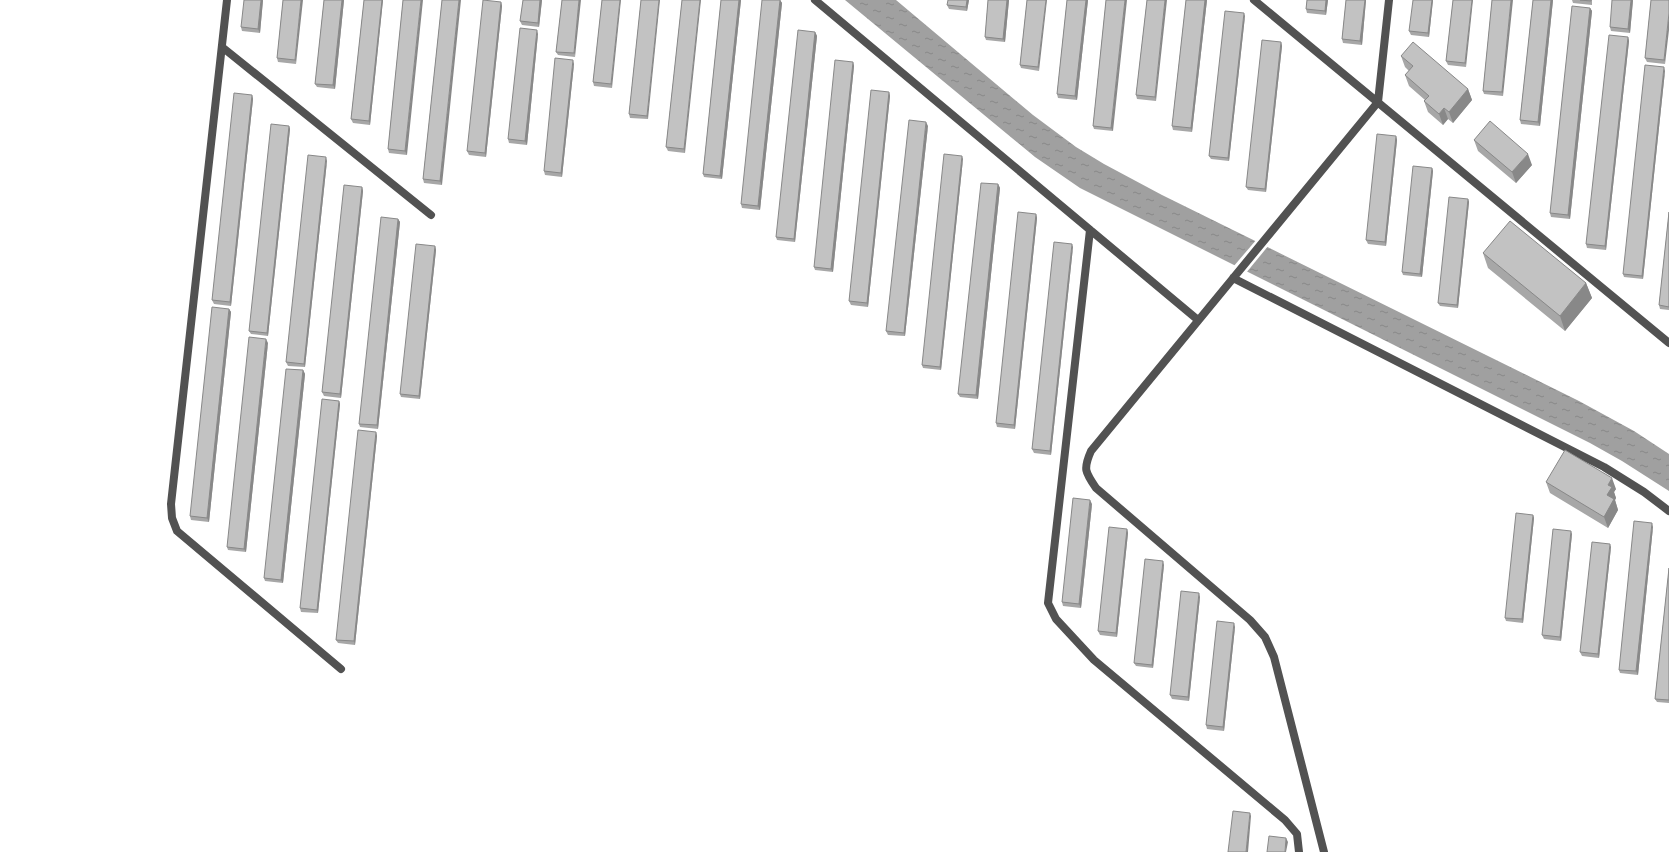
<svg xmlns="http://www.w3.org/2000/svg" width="1669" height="852" font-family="'Source Sans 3',sans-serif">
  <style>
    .water { fill: url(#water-ripples) }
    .pier { fill: #fff }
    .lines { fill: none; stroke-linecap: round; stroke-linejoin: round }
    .lane { stroke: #525252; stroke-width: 8 }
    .wall { fill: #a7a7a7 }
    .shaded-wall { fill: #888 }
    .building { fill: #c2c2c2; stroke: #888 }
  </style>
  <defs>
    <pattern id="water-ripples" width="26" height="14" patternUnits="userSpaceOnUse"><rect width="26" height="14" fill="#a0a0a0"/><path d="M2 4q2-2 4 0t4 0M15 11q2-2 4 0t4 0" fill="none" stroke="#888"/></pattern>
  </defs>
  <rect width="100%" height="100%" fill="#fff"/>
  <path class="water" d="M845,0H896L1033,115L1076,147L1104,164L1162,195L1579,401L1634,431L1669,454V491L1622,461L1590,443L1080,188L1035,157Z"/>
  <path class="pier" d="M1257,239L1269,245L1246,273L1233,267Z"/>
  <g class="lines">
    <path class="lane" d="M227,0L171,504L172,518L177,531L341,669
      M815,0L1198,320
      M1254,0L1669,343
      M222,47L431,215
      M1090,230L1048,603L1056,619L1094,660L1285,820L1297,834L1299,852
      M1233,278L1604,467L1644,492L1669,511
      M1324,852L1274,657L1265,637L1250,620L1096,488C1085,472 1083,469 1091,451L1378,102L1389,0"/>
  </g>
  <path class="wall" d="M263,0L260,33L242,31L241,27Z
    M283,0L296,64L278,62L277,58Z
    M324,0H344L335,89L317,87L315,84Z
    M364,0H383L370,125L353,123L351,119Z
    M403,0L407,155L389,153L388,149Z
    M442,0V185L424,183L423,179Z
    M523,0H542L539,27L522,25L520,21Z
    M562,0L575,57L558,55L556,52Z
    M602,0L612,88L594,86L593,82Z
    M641,0L648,119L630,118L629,114Z
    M682,0L685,153L668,151L666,147Z
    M721,0H741L722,179L704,177L703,174Z
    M780,0L782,3L760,210L742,208L741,204Z
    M969,0L967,11L949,9L947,5Z
    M988,0H1009L1005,42L986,40L985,37Z
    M1027,0L1039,71L1021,68L1020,65Z
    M1067,0H1088L1077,100L1058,98L1057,94Z
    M1106,0L1113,131L1094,129L1093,126Z
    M1147,0L1156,101L1137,99L1136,95Z
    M1186,0H1207L1192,132L1173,130L1172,126Z
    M1307,0H1328L1326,15L1307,13L1306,9Z
    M1346,0H1366L1362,45L1343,43L1342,39Z
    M1433,0L1429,37L1411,35L1409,31Z
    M1453,0L1466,67L1448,65L1446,61Z
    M1492,0L1503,96L1484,94L1483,91Z
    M1533,0H1553L1540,126L1521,124L1520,120Z
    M1572,0H1592V5L1573,3Z
    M1633,0L1630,33L1611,31L1610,27Z
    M1651,0L1665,64L1647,62L1645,58Z
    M501,2L502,6L486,157L469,155L467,151Z
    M1590,8L1592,11L1570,219L1551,217L1550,213Z
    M1245,16L1229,161L1211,159L1209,156Z
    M815,32L817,36L795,242L777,240L776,237Z
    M538,34L527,145L509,143L508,139Z
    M1628,37L1629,41L1606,250L1587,248L1586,244Z
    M1281,42L1282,46L1266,192L1248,190L1246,187Z
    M1401,56L1468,89L1472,100L1453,123L1448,119L1443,125L1428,112L1424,101L1425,100L1409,86L1405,75L1409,71L1405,67Z
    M853,62L854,66L833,272L815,270L814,267Z
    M574,64L562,177L545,175L544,171Z
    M1665,71L1643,279L1624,277L1623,274Z
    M889,92L890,96L868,307L851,305L849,301Z
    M252,95L253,99L231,306L214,304L212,300Z
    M289,126L290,129L268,336L251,334L249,331Z
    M928,126L905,336L888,335L886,331Z
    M1396,136L1397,140L1386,246L1368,244L1366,240Z
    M1474,140L1532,165L1516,183L1478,151Z
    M963,159L941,370L923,368L922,365Z
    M327,161L305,367L288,366L286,362Z
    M1432,168L1433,171L1422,277L1403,275L1402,272Z
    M998,184L1000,188L978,399L960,397L958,394Z
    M362,187L363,191L341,398L324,396L322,392Z
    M1468,199L1469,202L1458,308L1440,306L1438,303Z
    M1669,212V310L1660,309L1659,305Z
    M1036,214L1037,218L1015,429L997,427L996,423Z
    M398,219L400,222L378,429L360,427L359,424Z
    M435,246L436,250L420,399L401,397L400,394Z
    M1073,247L1051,455L1034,453L1032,449Z
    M1483,253L1586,283L1592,298L1565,331L1488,268Z
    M229,309L231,312L209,522L191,520L190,516Z
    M268,343L246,552L228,550L227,547Z
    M303,370L305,374L283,583L265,581L264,578Z
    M339,401L340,404L318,613L301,612L300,608Z
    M376,432L377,436L355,645L338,643L336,640Z
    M1546,482L1616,489L1614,492L1616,498L1615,500L1618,510L1608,528L1550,493Z
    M1092,504L1081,608L1063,606L1062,602Z
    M1533,515L1534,518L1523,623L1506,621L1505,618Z
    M1653,527L1638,675L1620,673L1619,670Z
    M1127,529L1128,533L1117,637L1100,635L1098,631Z
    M1572,534L1561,641L1544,639L1542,635Z
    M1611,547L1599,658L1582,656L1580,652Z
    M1164,565L1153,668L1136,666L1134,663Z
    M1669,568V703L1657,702L1655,699Z
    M1200,597L1189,701L1172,699L1170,695Z
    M1235,627L1224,731L1207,729L1206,725Z"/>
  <path class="shaded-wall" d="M261,0H263L260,33L258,29Z
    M301,0H303L296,64L295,60Z
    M342,0H344L335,89L333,85Z
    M382,0H383L370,125L369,121Z
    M421,0H423L407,155L405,151Z
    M459,0H461L442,185L440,181Z
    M540,0H542L539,27L538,23Z
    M579,0H581L575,57L574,53Z
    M620,0H621L612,88L611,84Z
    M659,0H660L648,119L647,116Z
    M700,0H701L685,153L684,149Z
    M739,0H741L722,179L720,176Z
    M780,0L782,3L760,210L758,206Z
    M967,0H969L967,11L966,7Z
    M1007,0H1009L1005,42L1003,39Z
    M1046,0H1047L1039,71L1038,67Z
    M1086,0H1088L1077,100L1075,96Z
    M1125,0H1127L1113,131L1111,128Z
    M1165,0H1167L1156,101L1155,97Z
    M1205,0H1207L1192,132L1191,128Z
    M1326,0H1328L1326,15L1325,11Z
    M1365,0H1366L1362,45L1360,41Z
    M1432,0H1433L1429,37L1428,33Z
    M1472,0H1473L1466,67L1465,63Z
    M1511,0H1513L1503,96L1502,92Z
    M1551,0H1553L1540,126L1538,122Z
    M1631,0H1633L1630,33L1628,29Z
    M501,2L502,6L486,157L485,153Z
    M1590,8L1592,11L1570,219L1568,215Z
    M1244,13L1245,16L1229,161L1228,158Z
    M1669,13V30L1665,64L1664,60Z
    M537,30L538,34L527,145L525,141Z
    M815,32L817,36L795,242L794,239Z
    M1628,37L1629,41L1606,250L1605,246Z
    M1281,42L1282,46L1266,192L1265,189Z
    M573,60L574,64L562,177L561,173Z
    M853,62L854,66L833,272L831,269Z
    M1664,67L1665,71L1643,279L1642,276Z
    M1468,89L1472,100L1453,123L1449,112Z
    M889,92L890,96L868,307L867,303Z
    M252,95L253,99L231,306L230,302Z
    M1444,108L1448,119L1443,125L1439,114Z
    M926,122L928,126L905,336L904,333Z
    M289,126L290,129L268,336L267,333Z
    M1396,136L1397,140L1386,246L1385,242Z
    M1528,154L1532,165L1516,183L1512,172Z
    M962,156L963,159L941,370L940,367Z
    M326,157L327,161L305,367L304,364Z
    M1432,168L1433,171L1422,277L1420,274Z
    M998,184L1000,188L978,399L976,395Z
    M362,187L363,191L341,398L340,394Z
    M1468,199L1469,202L1458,308L1457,305Z
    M1036,214L1037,218L1015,429L1014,425Z
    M398,219L400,222L378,429L377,425Z
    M1072,244L1073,247L1051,455L1050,451Z
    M435,246L436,250L420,399L419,396Z
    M1586,283L1592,298L1565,331L1560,316Z
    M229,309L231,312L209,522L207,518Z
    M266,339L268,343L246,552L244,549Z
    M303,370L305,374L283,583L281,580Z
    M339,401L340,404L318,613L317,610Z
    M376,432L377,436L355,645L354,641Z
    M1612,478L1616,489L1614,492L1616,498L1615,500L1618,510L1608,528L1604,517L1608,485Z
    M1090,500L1092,504L1081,608L1079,604Z
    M1533,515L1534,518L1523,623L1522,619Z
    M1652,523L1653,527L1638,675L1636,671Z
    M1127,529L1128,533L1117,637L1116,633Z
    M1571,531L1572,534L1561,641L1560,637Z
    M1610,544L1611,547L1599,658L1598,654Z
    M1163,561L1164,565L1153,668L1152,665Z
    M1199,593L1200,597L1189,701L1188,697Z
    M1234,623L1235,627L1224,731L1223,727Z
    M1250,813L1251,816L1248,852H1246Z
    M1286,838L1288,842L1286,852H1285Z"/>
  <path class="building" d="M244,0H261L258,29L241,27Z
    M283,0H301L295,60L277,58Z
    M324,0H342L333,85L315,84Z
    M364,0H382L369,121L351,119Z
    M403,0H421L405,151L388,149Z
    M442,0H459L440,181L423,179Z
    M483,0L501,2L485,153L467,151Z
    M523,0H540L538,23L520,21Z
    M562,0H579L574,53L556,52Z
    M602,0H620L611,84L593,82Z
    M641,0H659L647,116L629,114Z
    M682,0H700L684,149L666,147Z
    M721,0H739L720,176L703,174Z
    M762,0H780L758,206L741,204Z
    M948,0H967L966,7L947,5Z
    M988,0H1007L1003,39L985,37Z
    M1027,0H1046L1038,67L1020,65Z
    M1067,0H1086L1075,96L1057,94Z
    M1106,0H1125L1111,128L1093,126Z
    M1147,0H1165L1155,97L1136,95Z
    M1186,0H1205L1191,128L1172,126Z
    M1307,0H1326L1325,11L1306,9Z
    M1346,0H1365L1360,41L1342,39Z
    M1413,0H1432L1428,33L1409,31Z
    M1453,0H1472L1465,63L1446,61Z
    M1492,0H1511L1502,92L1483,91Z
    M1533,0H1551L1538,122L1520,120Z
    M1580,0H1591V1Z
    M1612,0H1631L1628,29L1610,27Z
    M1651,0H1669V13L1664,60L1645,58Z
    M1572,6L1590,8L1568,215L1550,213Z
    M1225,11L1244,13L1228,158L1209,156Z
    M520,28L537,30L525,141L508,139Z
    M798,30L815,32L794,239L776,237Z
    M1609,35L1628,37L1605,246L1586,244Z
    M1262,40L1281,42L1265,189L1246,187Z
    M1413,42L1468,89L1449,112L1444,108L1439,114L1424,101L1429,96L1405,75L1413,66L1401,56Z
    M555,58L573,60L561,173L544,171Z
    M835,60L853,62L831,269L814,267Z
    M1645,65L1664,67L1642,276L1623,274Z
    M871,90L889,92L867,303L849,301Z
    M234,93L252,95L230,302L212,300Z
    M909,120L926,122L904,333L886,331Z
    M1490,121L1528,154L1512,172L1474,140Z
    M271,124L289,126L267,333L249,331Z
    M1377,134L1396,136L1385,242L1366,240Z
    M944,154L962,156L940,367L922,365Z
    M308,155L326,157L304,364L286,362Z
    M1413,166L1432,168L1420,274L1402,272Z
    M981,183L998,184L976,395L958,394Z
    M344,185L362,187L340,394L322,392Z
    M1449,197L1468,199L1457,305L1438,303Z
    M1018,212L1036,214L1014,425L996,423Z
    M1669,212V307L1659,305Z
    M381,217L398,219L377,425L359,424Z
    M1510,221L1586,283L1560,316L1483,253Z
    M1054,242L1072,244L1050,451L1032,449Z
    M416,244L435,246L419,396L400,394Z
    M212,307L229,309L207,518L190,516Z
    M249,337L266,339L244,549L227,547Z
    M286,369L303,370L281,580L264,578Z
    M322,399L339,401L317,610L300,608Z
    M358,430L376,432L354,641L336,640Z
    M1565,450L1612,478L1608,485L1612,487L1607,495L1614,499L1604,517L1546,482Z
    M1073,498L1090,500L1079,604L1062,602Z
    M1516,513L1533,515L1522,619L1505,618Z
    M1634,521L1652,523L1636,671L1619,670Z
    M1109,527L1127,529L1116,633L1098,631Z
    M1553,529L1571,531L1560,637L1542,635Z
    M1592,542L1610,544L1598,654L1580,652Z
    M1145,559L1163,561L1152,665L1134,663Z
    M1669,568V700L1655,699Z
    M1181,591L1199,593L1188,697L1170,695Z
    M1217,621L1234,623L1223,727L1206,725Z
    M1233,811L1250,813L1246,852H1228Z
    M1269,836L1286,838L1285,852H1267Z"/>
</svg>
